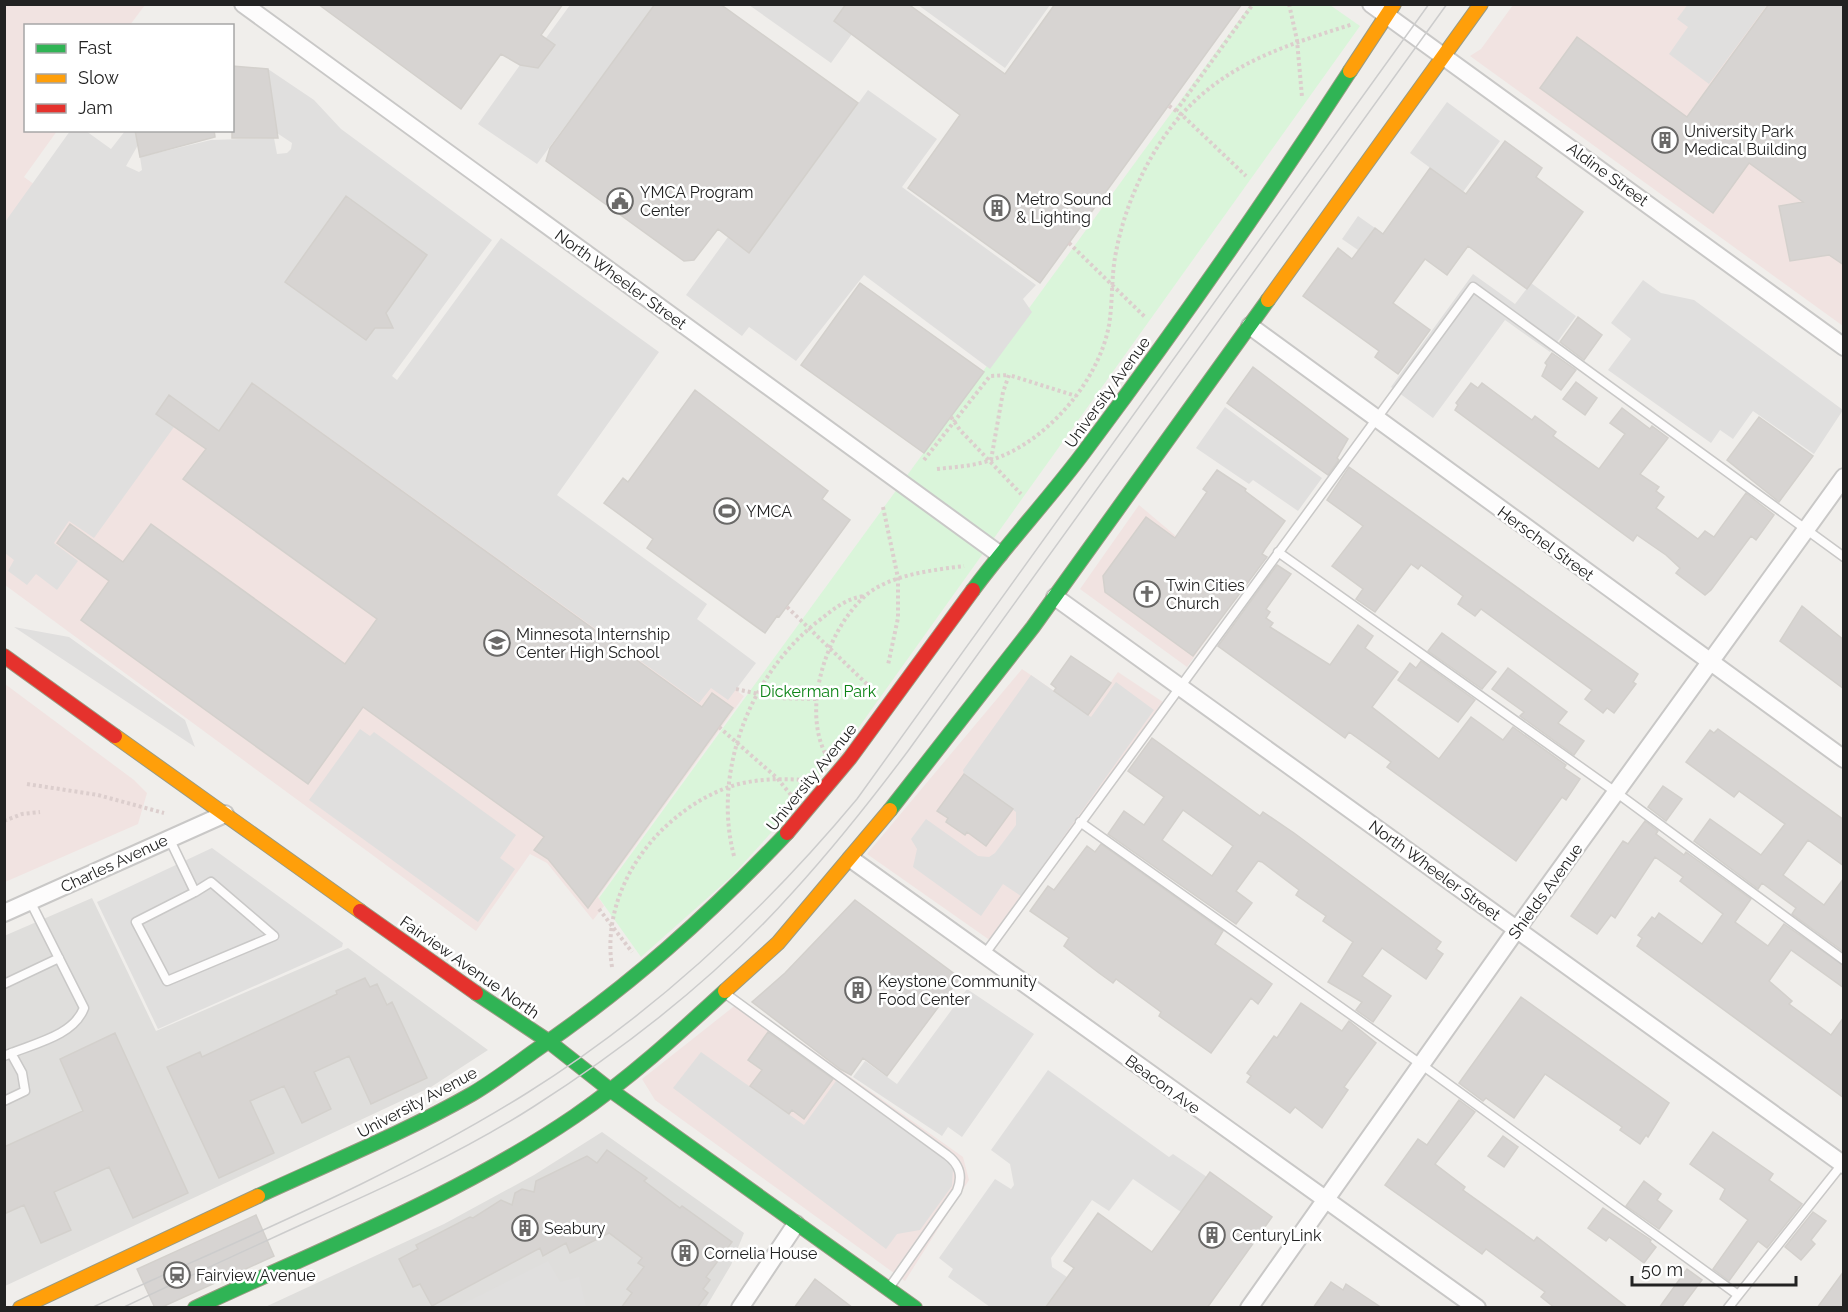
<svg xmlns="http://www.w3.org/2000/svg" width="1848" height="1312" font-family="Raleway,sans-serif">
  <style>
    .residential { fill: #dfdedc }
    .commercial { fill: #f1e3e1 }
    .park { fill: #daf5da }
    .parking { fill: #e0dfde }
    .building { fill: #d7d4d2; stroke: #d3d0cc; stroke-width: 1.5; fill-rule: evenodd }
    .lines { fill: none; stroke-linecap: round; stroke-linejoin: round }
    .lane-casing { stroke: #c9c8c7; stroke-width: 11 }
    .street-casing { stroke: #c9c8c7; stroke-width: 20 }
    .fast-casing { stroke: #999a82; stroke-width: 16 }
    .slow-casing { stroke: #999a82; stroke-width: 16 }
    .jam-casing { stroke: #999a82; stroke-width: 16 }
    .path { stroke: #dccecd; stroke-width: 4; stroke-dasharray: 3 3; stroke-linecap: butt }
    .lane { stroke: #fdfcfc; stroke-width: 8 }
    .street { stroke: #fdfcfc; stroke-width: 16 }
    .fast { stroke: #30b455; stroke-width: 14 }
    .slow { stroke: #ff9f0a; stroke-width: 14 }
    .jam { stroke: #e5322d; stroke-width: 14 }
    .tram { stroke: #ccc; stroke-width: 1.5 }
    .labels { text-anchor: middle; stroke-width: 5; stroke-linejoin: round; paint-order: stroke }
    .poi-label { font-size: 16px; fill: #222; stroke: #fff; text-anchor: start }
    .street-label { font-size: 16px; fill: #222; stroke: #fff }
    .park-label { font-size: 16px; fill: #0c8416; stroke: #fff }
  </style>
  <rect width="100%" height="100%" fill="#f0eeeb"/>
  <path class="residential" d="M92,898L156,1031L348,948L488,1050L431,1087L5,1286L4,936Z
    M602,1132L744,1233L731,1265L706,1307L263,1308L444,1224L534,1175Z"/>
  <path class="commercial" d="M5,5H145L130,25L26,26V130L57,131L24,177L744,696L598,897L604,906L593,920L547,863L530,854L476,931L5,585Z
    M1513,5H1843V326L1470,56L1481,49Z
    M1139,505L1177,537L1245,585L1187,667L1080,589Z
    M1022,669L1088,714L1118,672L1163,702L991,941L867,854Z
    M5,684L134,780L147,793L138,824L5,882Z
    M742,1000L963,1157L969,1180L905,1281L655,1100L642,1079Z"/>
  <path class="park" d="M1250,5H1330L1360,26L849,741L790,812L731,877L641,957L599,898Z"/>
  <path class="parking" d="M1688,4L1767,5L1709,84L1669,54L1688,27L1677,19Z
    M570,5H655L537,164L478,124L520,65L538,68L546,38Z
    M749,5H846L834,21L852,34L831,63Z
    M918,5H1050L1005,68Z
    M268,69L314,100L341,129L492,240L392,376L397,380L501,238L659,352L557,495L707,604L697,619L756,663L728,700L711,688L699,703L253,383L219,431L169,395L156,414L174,427L94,538L69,521L54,543L78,561L57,590L36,574L27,585L8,571L14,560L5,553V222L70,131H86L111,149L125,131H135L138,145L126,166L139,172L142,170L140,157L211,140L274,138L277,154L287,153L291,149L292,143L277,133Z
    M868,90L937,139L902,187L1036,285L1023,299L1032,312L990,369L864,275L796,361L749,327L742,336L686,295L728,237L749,253Z
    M1447,102L1500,141L1463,192L1410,153Z
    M1358,216L1375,228L1358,250L1342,239Z
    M1473,274L1515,304L1531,283L1576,316L1550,352L1505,320L1433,418L1391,387Z
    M1643,280L1661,293L1694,300L1843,410L1814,454L1753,411L1733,439L1720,430L1711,443L1608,370L1631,339L1611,323Z
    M1225,407L1322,478L1298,511L1253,480L1249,484L1196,448Z
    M14,627L69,637L185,720L195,747Z
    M1031,675L1091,717L1116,682L1154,710L1021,896L1003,884L981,916L913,867L917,849L911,839L926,819L978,856L989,857L995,853L1016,825V812L964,774L963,770Z
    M360,729L370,736L374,732L516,835L500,858L515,869L478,922L309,800Z
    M212,848L343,943L342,947L158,1029L97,902Z
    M967,989L1034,1034L962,1137L948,1127L942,1136L853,1077L865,1061L897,1084Z
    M701,1052L804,1125L836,1081L948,1161L953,1168L952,1186L920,1230L897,1234L886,1249L673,1088Z
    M1048,1070L1169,1157L1173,1154L1207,1177L1181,1212L1133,1179L1109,1211L1092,1200L1051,1258L1052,1267L1067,1277L1045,1307H990L948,1277L953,1269L939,1258L995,1179L1011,1189L1014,1185L1010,1164L991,1150Z
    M548,1261L560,1282L579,1277L586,1307H457Z"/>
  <path class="building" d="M318,4H563L541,35L555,45L538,68L520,65L501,54L461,109Z
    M655,4H720L858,103L749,253L718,229L694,260L684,261L546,161L550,148Z
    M846,4H908L1005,74L1055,4H1242L1040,283L908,188L960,115L834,21Z
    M1769,4H1844V265L1829,255L1790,261L1779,206L1803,202L1749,163L1713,213L1540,88L1577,37L1687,117Z
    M232,66L268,69L278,138H232Z
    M135,130H214L215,137L140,157Z
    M1505,141L1542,168L1536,177L1583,212L1527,289L1468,246L1447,275L1425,259L1393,303L1430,330L1398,374L1375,357L1379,351L1303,296L1338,248L1352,259L1375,228L1383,234L1430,168L1466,194Z
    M346,196L427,255L386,313L393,328H375L366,340L285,282Z
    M860,283L984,372L924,453L801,365Z
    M1578,317L1602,335L1584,360L1560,342Z
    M1552,353L1576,370L1561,390L1542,376L1547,365L1545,363Z
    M1253,367L1348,439L1337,458L1339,460L1328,475L1227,403Z
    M1576,382L1597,398L1585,415L1563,399Z
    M252,383L702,707L712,693L733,708L588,908L548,859L534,850L544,837L363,707L308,784L81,620L109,581L57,543L70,524L123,562L151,524L345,664L377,619L183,479L206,449L156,414L169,395L219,431Z
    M1471,383L1478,388L1482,383L1532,420L1535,416L1556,432L1553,436L1599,469L1625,434L1610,423L1622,408L1650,429L1652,426L1668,438L1640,474L1659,487L1656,491L1664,497L1656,508L1698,539L1705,531L1714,537L1746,493L1774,515L1756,540L1751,536L1711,590L1705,595L1676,573L1680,568L1666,555L1637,535L1633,541L1455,410L1458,405L1456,403Z
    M695,390L828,491L822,499L850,520L779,617L777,616L765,633L647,548L653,539L604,503L623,478L628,482Z
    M1759,417L1813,456L1779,502L1727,460Z
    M1349,467L1638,674L1633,682L1636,684L1614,713L1607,708L1603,713L1585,699L1592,690L1481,609L1475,616L1458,604L1463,596L1421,565L1418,569L1411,564L1375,612L1356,599L1363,589L1332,566L1363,526L1327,500Z
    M1217,470L1246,489L1245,491L1285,521L1265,549L1262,554L1267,557L1193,656L1105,592L1103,576L1146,517L1175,538L1207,492L1203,489Z
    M1277,565L1291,574L1266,609L1270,612L1266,618L1273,623L1270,627L1330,665L1358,625L1373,636L1365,648L1398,672L1372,707L1439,759L1471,717L1503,740L1513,727L1566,765L1564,768L1580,779L1566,800L1562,797L1516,861L1387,767L1391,762L1349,732L1345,738L1218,646Z
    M1802,606L1844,640V689L1780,641Z
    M1442,633L1496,672L1482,689L1428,651Z
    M1071,656L1111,683L1088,715L1054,691L1056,688L1051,684Z
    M1421,661L1475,700L1458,722L1398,680L1410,663L1416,668Z
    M1508,668L1567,712L1558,723L1584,741L1574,755L1520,716L1524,712L1492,689Z
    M1718,729L1844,820V866L1808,840L1783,875L1824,905L1844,878V952L1792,914L1796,908L1762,883L1758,889L1694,841L1710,819L1761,855L1785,824L1739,791L1734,797L1686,762L1710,730L1714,733Z
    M1152,738L1260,816L1263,812L1294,833L1441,942L1436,949L1443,954L1426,979L1382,948L1362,976L1391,996L1373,1022L1356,1010L1362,1002L1328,982L1353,942L1323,921L1326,916L1296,895L1299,890L1262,862L1258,861L1236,891L1252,903L1236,924L1108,834L1124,811L1144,825L1164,797L1128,771ZM1183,810L1233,846L1212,876L1162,840Z
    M964,774L1013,809L986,846L967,832L965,835L946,822L948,818L937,811Z
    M1663,786L1682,799L1666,821L1648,807Z
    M1645,821L1658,831L1656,834L1684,855L1686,852L1751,899L1735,922L1768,946L1784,924L1844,966V988L1791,950L1769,981L1792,1001L1789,1004L1831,1035L1844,1017V1098L1637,946L1642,938L1638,935L1652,917L1655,919L1659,913L1702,944L1723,914L1680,881L1683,877L1655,857L1615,918L1611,915L1597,934L1571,916L1623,841L1628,844Z
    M1101,844L1223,931L1215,944L1272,984L1258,1004L1251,998L1211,1053L1159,1016L1161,1012L1116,979L1113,983L1099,973L1064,946L1069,938L1030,911L1048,886L1054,890L1087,846L1095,852Z
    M855,900L960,978L887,1076L863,1058L851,1075L840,1069L752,1002L785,973Z
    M365,978L370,987L377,984L387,1005L392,1002L427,1078L371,1104L349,1056L314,1072L331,1109L302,1123L284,1086L250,1101L274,1153L219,1178L167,1067L200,1052L202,1057L337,994L336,991Z
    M1521,997L1669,1103L1648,1137L1646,1135L1640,1144L1620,1130L1622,1127L1545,1074L1514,1118L1486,1098L1483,1101L1459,1083Z
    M1301,1003L1342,1031L1349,1021L1376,1043L1344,1087L1348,1090L1322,1128L1295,1107L1290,1113L1247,1082L1251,1076L1247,1073L1274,1036L1277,1038Z
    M768,1032L833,1079L804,1119L792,1110L789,1114L750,1086L762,1070L748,1060Z
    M115,1033L188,1193L133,1218L109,1167L54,1192L71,1230L41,1243L24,1205L4,1214V1147L83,1111L60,1059Z
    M1459,1100L1475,1112L1435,1164L1465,1187L1463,1190L1534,1241L1537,1237L1628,1308H1555L1541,1297L1545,1292L1486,1249L1482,1254L1385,1185L1418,1139L1427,1145Z
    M1713,1132L1773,1174L1769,1180L1802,1204L1767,1248L1758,1241L1729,1281L1713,1269L1748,1220L1720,1199L1725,1189L1690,1164Z
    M1503,1136L1518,1147L1504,1167L1488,1156Z
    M607,1150L647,1178L644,1181L680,1208L682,1206L732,1242L706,1277L710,1280L703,1289L708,1293L697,1308H621L632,1293L627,1289L644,1267L638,1263L642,1258L609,1233L570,1253L566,1243L543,1256L540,1248L432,1306L420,1284L413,1287L399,1259L418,1249L416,1245L470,1217L473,1218L501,1200L512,1205L515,1193L522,1189L534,1192L536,1181L587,1156L597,1163Z
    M1210,1172L1272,1217L1207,1308H1045L1074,1268L1064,1261L1098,1213L1152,1252Z
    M1644,1181L1661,1194L1657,1200L1672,1211L1659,1229L1626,1206Z
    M1603,1208L1651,1240L1650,1242L1656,1247L1644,1263L1609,1237L1606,1241L1588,1228Z
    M1813,1212L1826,1221L1811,1240L1815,1244L1801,1260L1785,1247Z
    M256,1215L274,1256L160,1308H155L137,1269Z
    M1687,1269L1702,1280L1681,1308H1659Z
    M1844,1271V1308H1817Z
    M815,1279L853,1308H794Z
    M1331,1282L1343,1290L1346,1284L1382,1308H1313Z"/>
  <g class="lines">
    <g class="lane-casing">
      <path id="lane" d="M1278,552L1617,793L1844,960
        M1080,822L1422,1065L1738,1295
        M169,838L195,892L136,922L167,981L274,936L211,882L195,892
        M984,955L1473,287L1844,557
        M4,984L59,958
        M726,994L947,1155C960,1165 963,1176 957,1191L889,1288
        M4,1056C31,1044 73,1037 84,1008L30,901
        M4,1101L25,1091L22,1073L11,1053
        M1728,1308L1843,1163"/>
    </g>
    <g class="street-casing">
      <path id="street" d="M243,4L999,554
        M1371,4L1844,347
        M1250,326L1844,759
        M1055,597L1844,1165
        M851,859L1477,1308
        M4,913L225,814
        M740,1308L796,1224
        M1249,1308L1517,929L1844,477"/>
    </g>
    <g class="fast-casing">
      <path id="fast" d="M973,590C1009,541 1051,497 1087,448C1179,325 1267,199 1350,71
        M890,810L1033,627L1268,300
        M476,993L548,1041L609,1089L915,1308
        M258,1196C329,1163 404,1133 472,1094C494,1081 515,1065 536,1050C631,985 708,916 787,833
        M195,1308C323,1248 458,1196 575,1116C629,1079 677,1035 725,991"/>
    </g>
    <g class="slow-casing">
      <path id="slow" d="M1350,71L1394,4
        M1268,300L1481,4
        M115,736L360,911
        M725,991L778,943L890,810
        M20,1308L258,1196"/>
    </g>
    <g class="jam-casing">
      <path id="jam" d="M4,656L115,736
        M787,833L850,758L973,590
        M360,911L476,993"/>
    </g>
    <path class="path" d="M1289,4L1297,40L1302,97
      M1169,106L1182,115L1246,176
      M1176,111L1253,4
      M1069,243L1146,318
      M951,417L960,430L1021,494
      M924,460L990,376L1009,375
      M991,460L1003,392L1009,375L1076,396
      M937,469C955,467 974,466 991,460C1046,443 1099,381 1109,325C1113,301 1111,276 1116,252C1125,204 1149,151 1182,114C1230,61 1288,45 1353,24
      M883,507L898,578V618L888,665
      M787,607L873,690
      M736,689L777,698L816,699
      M719,727L777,778L791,795
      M825,753C802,706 827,631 864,597C887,575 933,570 964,566
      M27,784L98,795L164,813
      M4,821L22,814L40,812
      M734,856C712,772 750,675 817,622C833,610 844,599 864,596
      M599,909L632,952
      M612,967C600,890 656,815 726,788C750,779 778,778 803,780"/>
    <use href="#lane" class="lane"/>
    <use href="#street" class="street"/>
    <use href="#fast" class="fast"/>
    <use href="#slow" class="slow"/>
    <use href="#jam" class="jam"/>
    <path class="tram" d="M91,1308C238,1240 390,1179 527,1093C653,1014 762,913 857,799L1429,4
      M122,1308C183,1279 244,1251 305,1223C383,1188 461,1153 533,1107C627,1047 718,976 793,892C834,847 872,799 908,751L1447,4"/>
  </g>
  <defs>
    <g id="building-ring" transform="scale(1.35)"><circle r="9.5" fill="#fff" stroke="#6a6968" stroke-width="1.5"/><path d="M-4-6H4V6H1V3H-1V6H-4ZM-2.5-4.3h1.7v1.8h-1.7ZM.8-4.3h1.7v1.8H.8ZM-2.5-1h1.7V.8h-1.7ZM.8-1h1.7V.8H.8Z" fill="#6a6968"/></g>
    <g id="civic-ring" transform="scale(1.35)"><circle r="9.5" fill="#fff" stroke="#6a6968" stroke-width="1.5"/><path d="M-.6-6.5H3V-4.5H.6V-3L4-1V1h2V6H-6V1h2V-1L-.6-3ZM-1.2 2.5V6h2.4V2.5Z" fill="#6a6968"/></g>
    <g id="stadium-ring" transform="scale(1.35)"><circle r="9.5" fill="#fff" stroke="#6a6968" stroke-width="1.5"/><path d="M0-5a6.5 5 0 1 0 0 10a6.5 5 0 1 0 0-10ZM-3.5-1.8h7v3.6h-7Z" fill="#6a6968"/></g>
    <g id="church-ring" transform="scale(1.35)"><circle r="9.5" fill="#fff" stroke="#6a6968" stroke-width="1.5"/><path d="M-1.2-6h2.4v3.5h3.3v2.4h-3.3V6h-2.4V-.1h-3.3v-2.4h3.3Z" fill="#6a6968"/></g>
    <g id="school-ring" transform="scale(1.35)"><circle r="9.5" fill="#fff" stroke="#6a6968" stroke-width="1.5"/><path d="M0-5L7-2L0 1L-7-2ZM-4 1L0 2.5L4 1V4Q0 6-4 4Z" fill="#6a6968"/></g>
    <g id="station-ring" transform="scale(1.35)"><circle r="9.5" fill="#fff" stroke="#6a6968" stroke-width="1.5"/><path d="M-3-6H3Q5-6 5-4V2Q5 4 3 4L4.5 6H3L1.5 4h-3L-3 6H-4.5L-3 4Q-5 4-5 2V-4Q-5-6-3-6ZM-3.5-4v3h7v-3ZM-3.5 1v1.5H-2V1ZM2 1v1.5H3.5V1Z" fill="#6a6968"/></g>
  </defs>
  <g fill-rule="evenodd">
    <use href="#building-ring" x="1665" y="140"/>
    <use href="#civic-ring" x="620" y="201"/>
    <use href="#building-ring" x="997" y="208"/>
    <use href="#stadium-ring" x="727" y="511"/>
    <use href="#church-ring" x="1147" y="594"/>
    <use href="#school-ring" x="497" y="643"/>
    <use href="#building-ring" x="858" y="990"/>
    <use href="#building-ring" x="525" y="1228"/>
    <use href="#building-ring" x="1212" y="1235"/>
    <use href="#building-ring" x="685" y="1253"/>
    <use href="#station-ring" x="177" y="1275"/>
  </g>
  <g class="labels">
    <g class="poi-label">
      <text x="1684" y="137">University Park<tspan x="1684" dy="18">Medical Building</tspan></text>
      <text x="640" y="198">YMCA Program<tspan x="640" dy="18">Center</tspan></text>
      <text x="1016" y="205">Metro Sound<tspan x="1016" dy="18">&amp; Lighting</tspan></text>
      <text x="746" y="517">YMCA</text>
      <text x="1166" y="591">Twin Cities<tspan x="1166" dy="18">Church</tspan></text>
      <text x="516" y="640">Minnesota Internship<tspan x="516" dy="18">Center High School</tspan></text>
      <text x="878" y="987">Keystone Community<tspan x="878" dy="18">Food Center</tspan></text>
      <text x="544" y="1234">Seabury</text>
      <text x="1232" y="1241">CenturyLink</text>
      <text x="704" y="1259">Cornelia House</text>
      <text x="196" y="1281">Fairview Avenue</text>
    </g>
    <g class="street-label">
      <text transform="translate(1608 174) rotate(36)" y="6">Aldine Street</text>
      <text transform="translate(621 279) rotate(36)" y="6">North Wheeler Street</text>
      <text transform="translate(1107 392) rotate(-54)" y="6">University Avenue</text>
      <text transform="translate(1546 543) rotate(36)" y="6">Herschel Street</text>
      <text transform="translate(811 777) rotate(-51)" y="6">University Avenue</text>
      <text transform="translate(114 863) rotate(-25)" y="6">Charles Avenue</text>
      <text transform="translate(1435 870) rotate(36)" y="6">North Wheeler Street</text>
      <text transform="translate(1545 891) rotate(-54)" y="6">Shields Avenue</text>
      <text transform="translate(470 967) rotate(35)" y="6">Fairview Avenue North</text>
      <text transform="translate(1163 1084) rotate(36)" y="6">Beacon Ave</text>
      <text transform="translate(417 1102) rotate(-28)" y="6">University Avenue</text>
    </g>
    <g class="park-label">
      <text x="818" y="697">Dickerman Park</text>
    </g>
  </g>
  <rect width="1848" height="1312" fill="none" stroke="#222222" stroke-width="12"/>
  <rect x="24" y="24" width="210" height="108" fill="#ffffff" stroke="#a7a7a7" stroke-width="1.5"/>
  <rect x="36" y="44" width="30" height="9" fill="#30b455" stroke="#a7a7a7" stroke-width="1.5"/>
  <text x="78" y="54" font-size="18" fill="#222222">Fast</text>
  <rect x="36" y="74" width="30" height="9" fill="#ff9f0a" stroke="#a7a7a7" stroke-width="1.5"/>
  <text x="78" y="84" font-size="18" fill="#222222">Slow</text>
  <rect x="36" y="104" width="30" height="9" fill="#e5322d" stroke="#a7a7a7" stroke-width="1.5"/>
  <text x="78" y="114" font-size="18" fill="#222222">Jam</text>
  <path d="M1632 1276v9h164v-9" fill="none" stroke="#222222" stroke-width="3"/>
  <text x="1641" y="1276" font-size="18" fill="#222222" stroke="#ffffff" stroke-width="4.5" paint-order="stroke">50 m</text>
</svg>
